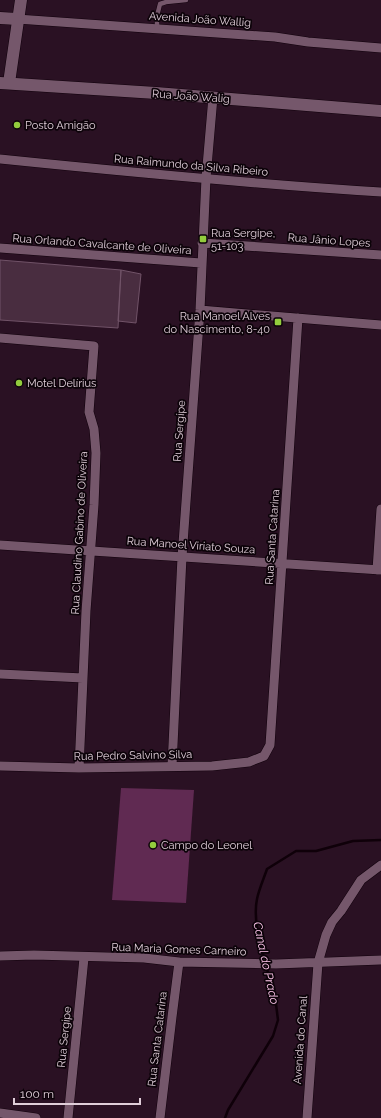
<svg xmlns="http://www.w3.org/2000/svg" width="381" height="1118" font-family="Raleway,sans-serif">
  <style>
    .green { fill: #602a52 }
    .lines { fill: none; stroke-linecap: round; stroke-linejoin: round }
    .stream { stroke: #0f0009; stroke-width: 2.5 }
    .building { fill: #492d40; stroke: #715368 }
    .lane-casing { stroke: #11010c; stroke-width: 5.5 }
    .street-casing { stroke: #11010c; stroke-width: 10 }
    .secondary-casing { stroke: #11010c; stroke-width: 13 }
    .lane { stroke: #75576b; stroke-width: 4.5 }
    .street { stroke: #75576b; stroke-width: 9 }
    .secondary { stroke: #75576b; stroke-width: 12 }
    .poi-dot { fill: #93cc3d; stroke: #0c0309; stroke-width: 1.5 }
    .labels { text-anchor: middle; stroke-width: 3.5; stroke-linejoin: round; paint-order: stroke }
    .street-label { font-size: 11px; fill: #e0ced9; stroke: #0c0309 }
    .poi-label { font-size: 11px; fill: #e0ced9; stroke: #0c0309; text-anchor: start }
    .water-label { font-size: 12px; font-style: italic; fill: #fec5eb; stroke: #0c0309 }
  </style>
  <rect width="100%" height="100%" fill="#2a1123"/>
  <path class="green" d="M121,788L194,790L186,903L112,900Z"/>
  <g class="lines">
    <path class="stream" d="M265,961C259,942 253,918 257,899C259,889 264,878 267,869L296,851H316L353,841L381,840
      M225,1118L228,1110L273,1036L278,1020L275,996L266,966"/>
  </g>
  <path class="building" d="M0,260L121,270L118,328L0,320Z
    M121,270L141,274L136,323L118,321Z"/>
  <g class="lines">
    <g class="lane-casing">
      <path id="lane" d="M157,28V16L160,4L166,2L186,0"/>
    </g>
    <g class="street-casing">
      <path id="street" d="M17,19L275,37L308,42L381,48
        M0,159C127,172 254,184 381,192
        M202,243L381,255
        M0,248L201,263
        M200,310L381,325
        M0,338L94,346L89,412L94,429L96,453L94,505L86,611L79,768
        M0,545L381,570
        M377,570L381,509
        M0,674L83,678
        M0,766L79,768L212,766L249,762L264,756L270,745L298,318
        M172,766L182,557L200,310L206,178L213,97
        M0,956L34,955L144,958L179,962L276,964L381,960
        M0,1113L36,1118
        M68,1118L84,958
        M160,1118L172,1017L179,962
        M307,1118L318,963L326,935L332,922L341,911L361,880L381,865"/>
    </g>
    <g class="secondary-casing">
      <path id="secondary" d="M0,18L17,19
        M0,83L156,93L381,111
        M9,83L21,0"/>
    </g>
    <use href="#lane" class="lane"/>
    <use href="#street" class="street"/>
    <use href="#secondary" class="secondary"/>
  </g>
  <g class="poi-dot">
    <circle cx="17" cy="125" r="4"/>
    <rect x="199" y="235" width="8" height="8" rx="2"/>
    <rect x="274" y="318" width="8" height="8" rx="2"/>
    <circle cx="19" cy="383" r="4"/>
    <circle cx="153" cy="845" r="4"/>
  </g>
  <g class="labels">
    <g class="street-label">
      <text transform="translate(200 19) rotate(4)" y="4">Avenida João Wallig</text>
      <text transform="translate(191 96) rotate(4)" y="4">Rua João Walig</text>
      <text transform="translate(191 165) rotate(5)" y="4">Rua Raimundo da Silva Ribeiro</text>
      <text transform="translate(329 240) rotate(4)" y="4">Rua Jânio Lopes</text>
      <text transform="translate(102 244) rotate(4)" y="4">Rua Orlando Cavalcante de Oliveira</text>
      <text transform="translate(179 431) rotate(-86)" y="4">Rua Sergipe</text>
      <text transform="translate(79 533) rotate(-87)" y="4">Rua Claudino Gabino de Oliveira</text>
      <text transform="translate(272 537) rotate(-86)" y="4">Rua Santa Catarina</text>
      <text transform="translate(191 545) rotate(4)" y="4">Rua Manoel Viriato Souza</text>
      <text transform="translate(133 755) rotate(-1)" y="4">Rua Pedro Salvino Silva</text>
      <text transform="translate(179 949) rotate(2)" y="4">Rua Maria Gomes Carneiro</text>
      <text transform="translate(64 1037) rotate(-84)" y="4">Rua Sergipe</text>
      <text transform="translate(157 1039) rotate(-83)" y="4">Rua Santa Catarina</text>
      <text transform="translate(300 1040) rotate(-86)" y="4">Avenida do Canal</text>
    </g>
    <g class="poi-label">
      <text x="25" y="129">Posto Amigão</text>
      <text x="211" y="237">Rua Sergipe,<tspan x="211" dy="13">51-103</tspan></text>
      <text x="270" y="320" text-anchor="end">Rua Manoel Alves<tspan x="270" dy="13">do Nascimento, 8-40</tspan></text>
      <text x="27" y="387">Motel Delírius</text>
      <text x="161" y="849">Campo do Leonel</text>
    </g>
    <g class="water-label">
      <text transform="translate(266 963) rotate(78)" y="4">Canal do Prado</text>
    </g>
  </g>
  <path d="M14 1098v6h126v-6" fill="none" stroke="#e0ced9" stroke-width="2"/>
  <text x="20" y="1098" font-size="12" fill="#e0ced9" stroke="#0c0309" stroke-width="3" paint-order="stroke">100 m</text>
</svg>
